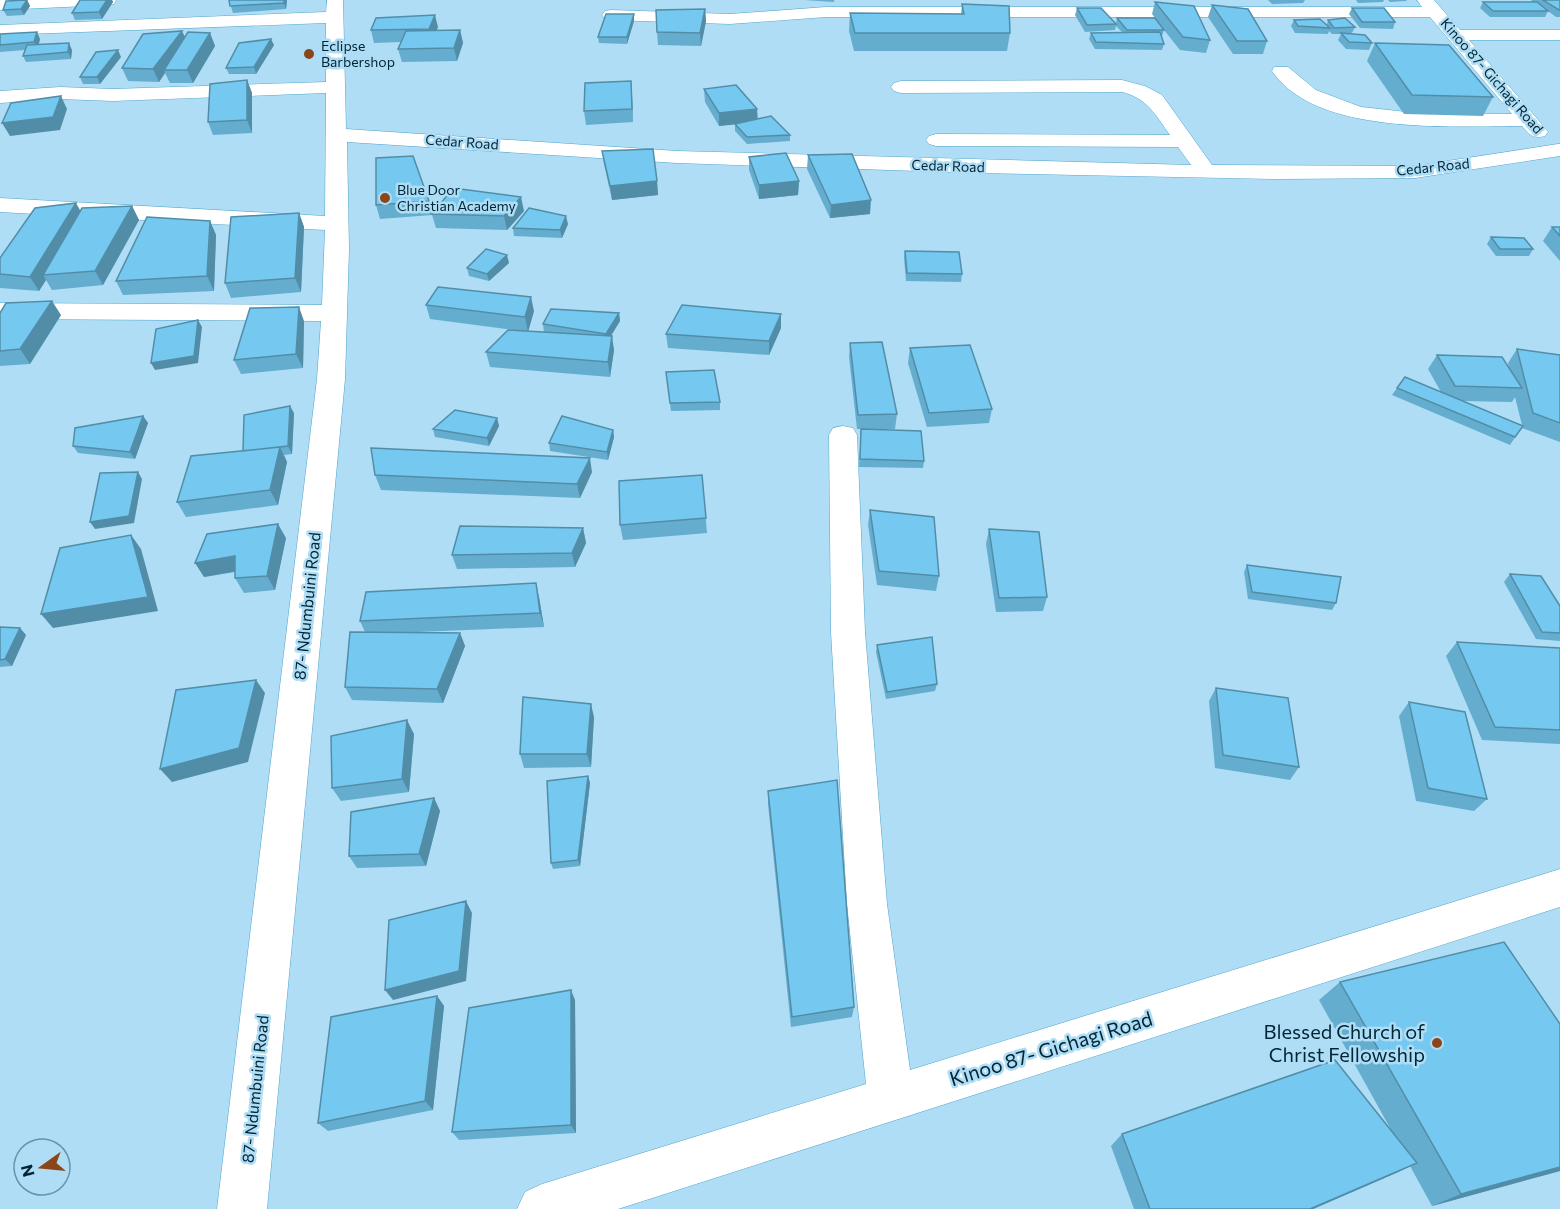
<svg xmlns="http://www.w3.org/2000/svg" width="1560" height="1209" font-family="Commissioner,sans-serif">
  <style>
    .lines { fill: none; stroke-linecap: round; stroke-linejoin: round }
    .minor-casing { stroke: #51a5cb; stroke-width: 1 }
    .minor { fill: #fff; fill-rule: evenodd }
    .wall { fill: #65adce; fill-rule: evenodd }
    .shaded-wall { fill: #528da8 }
    .building { fill: #75c9f0; stroke: #528da8; stroke-width: 1.5 }
    .poi-dot { fill: #8a4619; stroke: #aeddf5; stroke-width: 2 }
    .labels { text-anchor: middle; stroke-width: 5; stroke-linejoin: round; paint-order: stroke }
    .far-poi-label { font-size: 14px; fill: #002534; stroke: #aeddf5; text-anchor: start }
    .far-street-label { font-size: 14px; fill: #002534; stroke: #aeddf5 }
    .street-label { font-size: 16px; fill: #002534; stroke: #aeddf5 }
    .near-poi-label { font-size: 20px; fill: #002534; stroke: #aeddf5; text-anchor: end }
    .near-street-label { font-size: 20px; fill: #002534; stroke: #aeddf5 }
  </style>
  <rect width="100%" height="100%" fill="#aeddf5"/>
  <g class="lines">
    <g class="minor-casing">
      <path id="minor" d="M0,0H116L114,4L108,5L0,10Z
        M327,0H343L346,129L677,151L1191,165L1178,147L936,146L929,144L926,140L929,136L936,134L1170,135C1156,115 1147,98 1122,92L901,93L894,91L891,87L894,83L901,81L1122,80L1145,86L1162,95L1212,165L1415,166L1558,144H1560V156L1415,178L1276,179L979,173L677,163L347,142L349,249L345,379L267,1209H217L317,379L321,321L0,319V303L322,305L325,230L0,212V198L325,216L326,93L113,101L60,99L0,103V91L60,87L113,89L326,82V23L0,35V25L326,12Z
        M1417,0H1434L1460,30H1560V40H1469L1545,128L1548,132L1545,136C1533,139 1530,135 1522,126C1452,126 1316,136 1272,71L1274,67H1288L1316,90L1361,107L1416,113L1512,114L1430,17H826L730,24L611,20L605,19L602,15L605,11L611,10L730,14L826,7H1422Z
        M843,426L853,428L857,435L865,632L887,904L910,1070L1560,869V907L618,1209H517L525,1192L542,1184L866,1084L847,904L831,632L829,435L833,428Z"/>
    </g>
    <use href="#minor" class="minor"/>
  </g>
  <path class="wall" d="M27,0L30,6L24,15L7,16L3,10L6,1Z
    M80,0H112L113,2L102,19L75,20L72,13Z
    M229,0H287L286,9L233,13Z
    M804,0H834V2Z
    M1268,0H1305L1303,3L1272,4Z
    M1356,0H1384L1383,2L1358,3Z
    M1388,0H1407L1406,1L1390,2Z
    M1531,0H1560V17H1556L1548,11L1545,17H1490L1480,8L1483,2H1533Z
    M1155,2L1210,40L1206,53L1180,50L1164,30L1162,36H1161L1164,44L1162,50L1095,49L1089,39L1091,33L1122,32L1116,26L1115,30L1085,32L1075,15L1077,8L1116,23L1117,18H1155L1152,14Z
    M962,4L1010,33L1007,51H854L849,31L850,13L961,14Z
    M1212,5L1267,41L1263,54H1233L1208,17Z
    M1352,8L1395,22L1393,29L1360,28L1349,14Z
    M705,9L706,21L701,46L658,45L657,32Z
    M1294,20L1327,24L1328,20L1355,27L1352,33L1345,34L1372,43L1369,50L1346,49L1338,40L1341,34H1332L1329,31L1328,34L1295,33L1291,26Z
    M634,21L627,44L599,43L598,37Z
    M438,27L436,31L460,30L463,43L457,61L402,62L398,49L401,42L374,43L371,30Z
    M210,33L215,46L193,83H170L165,73L159,82L128,81L122,68L185,37Z
    M0,34L40,39L39,44L72,50L71,59L26,62L23,56L25,50L0,52Z
    M1375,43L1493,97L1483,116L1404,114L1367,61Z
    M274,45L256,74H229L226,68Z
    M121,57L100,84H83L80,77Z
    M247,80L252,93V133L213,135L208,122Z
    M631,81L633,122L586,125L584,111Z
    M704,89L757,119L790,135V141L747,144L735,131V124L719,126L705,102Z
    M602,151L657,181L658,195L612,200L604,164Z
    M808,155L870,214L830,218L807,169Z
    M749,157L799,181L798,195L759,199L749,170Z
    M429,201L432,213L524,211L507,230L436,228L432,215L380,219L376,205Z
    M132,206L139,220L103,285L52,290L46,280L39,291L0,288V258L81,211Z
    M299,213L304,227L301,292L231,298L225,283Z
    M210,221L216,235L214,291L123,295L116,281Z
    M568,224L562,238L514,236L513,228Z
    M1552,227H1560V261L1543,241Z
    M1491,237L1533,249L1529,256H1496L1487,244Z
    M905,251L962,274L961,282L906,281L904,258Z
    M509,263L489,281L469,276L467,268Z
    M426,305L534,311L528,331L544,332L543,324L619,313L620,321L611,336L614,350L610,377L490,367L486,352L522,331L430,319Z
    M0,313L61,315L30,364L0,366Z
    M304,321L303,368L241,374L234,360Z
    M781,328L769,355L668,348L666,334Z
    M850,343L897,414L895,429H857L849,357Z
    M910,348L992,409L989,423L927,427L908,363Z
    M1517,349L1560,355V442L1522,428V427L1510,445L1392,395L1397,388L1441,392L1428,369L1437,355L1509,367L1508,363ZM1515,397L1522,425L1463,401L1512,402Z
    M666,372L720,402V410L671,411Z
    M294,413L292,454L284,455L287,462L278,505L186,517L177,502L243,451Z
    M143,416L148,423L135,459L78,453L73,446Z
    M497,418L499,426L489,446L435,437L433,429Z
    M861,429L924,461L923,468L859,467Z
    M613,430L614,437L608,460L550,451L549,443Z
    M592,472L580,498L381,490L375,475Z
    M702,475L707,533L623,540L620,525Z
    M870,510L939,576L936,591L877,585L868,525Z
    M583,528L586,543L575,567L457,569L452,555Z
    M989,529L1047,597L1043,611L996,612L986,544Z
    M286,538L275,590L244,593L235,578V572L204,577Z
    M1247,565L1336,603L1332,610L1248,599L1244,572Z
    M1510,574L1560,606V641L1536,639L1504,582Z
    M539,597L544,627L418,632L460,633L465,646L443,703L352,700L345,687L365,632L360,621Z
    M0,627L26,635L12,666L0,667Z
    M1457,642L1560,648V744L1482,740L1446,656Z
    M877,645L937,684L935,691L886,699L876,652Z
    M1216,688L1299,767L1290,780L1215,768L1209,701Z
    M1409,702L1487,799L1474,811L1416,801L1399,716Z
    M594,717L591,767L524,768L520,754Z
    M414,734L409,792L341,801L332,788Z
    M588,776L590,783L580,866L553,869L551,863Z
    M768,791L854,1007L852,1017L791,1027L768,804Z
    M434,798L440,811L426,866L357,868L349,856Z
    M1340,982L1560,1024V1171L1432,1206L1410,1166L1396,1173L1313,1209H1134L1111,1146L1122,1134L1390,1128L1319,1000Z
    M437,996L444,1006L433,1110L328,1131L318,1123Z
    M575,1000L576,1133L459,1140L452,1132Z"/>
  <path class="shaded-wall" d="M27,0L30,6L24,15L21,9Z
    M107,0H112L113,2L102,19L99,12Z
    M284,0H287L286,9L284,3Z
    M705,9L706,21L701,46L700,33Z
    M634,14V21L627,44V37Z
    M435,15L438,27L432,41L429,29Z
    M460,30L463,43L457,61L454,48Z
    M182,31L188,43L164,70L165,73L159,82L153,69Z
    M37,32L40,39L37,49L34,42Z
    M210,33L215,46L193,83L187,70Z
    M271,39L274,45L256,74L254,67Z
    M69,43L72,50L71,59L68,52Z
    M118,50L121,57L100,84L97,77Z
    M247,80L252,93V133L247,120Z
    M631,81L632,94L633,122L632,109Z
    M61,96L67,109L60,130L10,136L2,123Z
    M757,109L758,122L719,126V113Z
    M657,181L658,195L612,200L610,186Z
    M799,181L798,195L759,199V185Z
    M521,197L524,211L507,230L504,216Z
    M871,200L870,214L830,218L831,205Z
    M76,203L84,217L43,275L46,280L39,291L30,277Z
    M132,206L139,220L103,285L95,271Z
    M299,213L304,227L301,292L295,278Z
    M566,216L568,224L562,238L560,230Z
    M210,221L216,235L214,291L207,276Z
    M507,255L509,263L489,281L487,274Z
    M531,297L534,311L528,332L525,317Z
    M52,301L61,315L30,364L20,349Z
    M299,307L304,321L303,368L296,354Z
    M619,313L620,321L607,342L606,334Z
    M781,314V328L769,355V341Z
    M198,320L202,327L198,363L155,370L151,363Z
    M612,336L614,350L610,377L608,362Z
    M290,406L294,413L292,454L288,446Z
    M143,416L148,423L135,459L130,452Z
    M497,418L499,426L489,446L487,438Z
    M613,430L614,437L608,460L607,452Z
    M280,447L287,462L278,505L270,490Z
    M590,458L592,472L580,498L577,484Z
    M138,472L142,479L134,523L95,529L90,522Z
    M278,524L286,538L275,590L267,576Z
    M583,528L586,543L575,567L572,553Z
    M131,535L141,549L158,611L53,628L41,614Z
    M235,556L243,570L204,577L195,563Z
    M536,583L539,597L544,627L540,613Z
    M20,628L26,635L12,666L5,659Z
    M460,633L465,646L443,703L437,689Z
    M256,680L265,693L248,762L172,782L160,769Z
    M591,704L594,717L591,767L587,754Z
    M407,720L414,734L409,792L402,779Z
    M588,776L590,783L580,866L578,860Z
    M434,798L440,811L426,866L419,854Z
    M466,901L472,913L466,981L393,1000L385,990Z
    M571,990L575,1000L576,1133L571,1125Z
    M437,996L444,1006L433,1110L425,1101Z
    M1417,1163L1396,1173L1313,1209H1310Z
    M1560,1167V1171L1432,1206L1461,1194Z"/>
  <path class="building" d="M27,0L21,9L3,10L6,1Z
    M80,0H107L99,12L72,13Z
    M229,0H284V3L230,6Z
    M1543,0H1560V10H1559Z
    M1155,2L1194,6L1210,40L1183,37Z
    M1483,2H1537L1548,11H1493Z
    M962,4L1009,6L1010,33H855L850,13L964,14Z
    M1212,5L1248,9L1267,41H1237Z
    M1077,8H1101L1116,24L1087,25Z
    M1352,8H1384L1395,22H1362Z
    M705,9L700,33L657,32L656,10Z
    M606,14H634L627,37H598Z
    M435,15L429,29L371,30L376,18Z
    M1117,18H1155L1164,30H1127Z
    M1345,18L1355,27L1334,28L1328,20Z
    M1320,19L1330,28L1298,26L1294,20Z
    M460,30L454,48L398,49L406,31Z
    M182,31L153,69L122,68L143,34Z
    M37,32L34,42L0,45V34Z
    M188,32L210,33L187,70H164Z
    M1160,32L1164,44L1096,42L1091,33Z
    M1341,33L1365,35L1372,43L1349,42Z
    M271,39L254,67L226,68L239,43Z
    M69,43L68,52L23,56L27,45Z
    M1375,43L1449,45L1493,97L1412,95Z
    M118,50L97,77H80L96,52Z
    M247,80V120L208,122L210,84Z
    M631,81L632,109L584,111L585,83Z
    M736,85L757,109L719,113L704,89Z
    M61,96L53,117L2,123L11,103Z
    M771,116L790,135L747,137L735,124Z
    M653,149L657,181L610,186L602,151Z
    M786,153L799,181L759,185L749,157Z
    M852,154L871,200L831,205L808,155Z
    M413,156L429,201L376,205V158Z
    M453,188L521,197L504,216L432,214Z
    M76,203L30,277L0,274V258L35,208Z
    M132,206L95,271L43,275L82,208Z
    M529,208L566,216L560,230L513,228Z
    M299,213L295,278L225,283L231,217Z
    M147,217L210,221L207,276L116,281Z
    M1552,227H1560V236Z
    M1491,237L1524,238L1533,249H1500Z
    M486,249L507,255L487,274L467,268Z
    M905,251L959,252L962,274L907,273Z
    M438,287L531,297L525,317L426,305Z
    M52,301L20,349L0,351V313L6,303Z
    M682,305L781,314L769,341L666,334Z
    M299,307L296,354L234,360L250,308Z
    M551,309L619,313L606,334L543,324Z
    M198,320L194,356L151,363L156,329Z
    M508,330L612,336L608,362L486,352Z
    M882,342L897,414L858,415L850,343Z
    M970,345L992,409L929,413L910,348Z
    M1517,349L1560,355V423L1533,413Z
    M1437,355L1502,357L1522,388L1455,386Z
    M714,370L720,402L670,403L666,372Z
    M1405,377L1523,426L1515,437L1397,388Z
    M290,406L288,446L243,451L244,415Z
    M455,410L497,418L487,438L433,429Z
    M143,416L130,452L73,446L75,428Z
    M562,416L613,430L607,452L549,443Z
    M861,429L921,431L924,461L860,459Z
    M280,447L270,490L177,502L191,456Z
    M371,448L590,458L577,484L375,475Z
    M138,472L129,516L90,522L100,473Z
    M702,475L706,518L620,525L619,481Z
    M870,510L934,517L939,576L879,571Z
    M278,524L267,576L235,578V556L195,563L207,534Z
    M460,526L583,528L572,553L452,555Z
    M989,529L1039,532L1047,597L999,598Z
    M131,535L148,597L41,614L60,548Z
    M1247,565L1341,577L1336,603L1252,592Z
    M1510,574L1541,576L1560,606V633L1542,632Z
    M536,583L540,613L360,621L366,592Z
    M0,627L20,628L5,659L0,660Z
    M350,632L460,633L437,689L345,687Z
    M932,637L937,684L887,692L877,645Z
    M1457,642L1560,648V730L1495,727Z
    M256,680L239,748L160,769L176,690Z
    M1216,688L1288,698L1299,767L1223,755Z
    M523,697L591,704L587,754H520Z
    M1409,702L1465,712L1487,799L1428,788Z
    M407,720L402,779L332,788L331,736Z
    M588,776L578,860L551,863L547,781Z
    M837,780L854,1007L792,1017L768,791Z
    M434,798L419,854L349,856L351,812Z
    M466,901L459,971L385,990L389,920Z
    M1504,942L1560,1024V1167L1461,1194L1340,982Z
    M571,990V1125L452,1132L469,1008Z
    M437,996L425,1101L318,1123L331,1017Z
    M1335,1060L1417,1163L1310,1209H1150L1122,1134Z"/>
  <g class="poi-dot">
    <circle cx="309" cy="54" r="6"/>
    <circle cx="385" cy="198" r="6"/>
    <circle cx="1437" cy="1043" r="6"/>
  </g>
  <g class="labels">
    <g class="far-poi-label">
      <text x="321" y="51">Eclipse<tspan x="321" dy="16">Barbershop</tspan></text>
      <text x="397" y="195">Blue Door<tspan x="397" dy="16">Christian Academy</tspan></text>
    </g>
    <g class="far-street-label">
      <text transform="translate(1492 76) rotate(49)" y="5">Kinoo 87- Gichagi Road</text>
      <text transform="translate(462 142) rotate(4)" y="5">Cedar Road</text>
      <text transform="translate(948 166) rotate(2)" y="5">Cedar Road</text>
      <text transform="translate(1433 167) rotate(-6)" y="5">Cedar Road</text>
    </g>
    <g class="street-label">
      <text transform="translate(307 606) rotate(-84)" y="6">87- Ndumbuini Road</text>
      <text transform="translate(255 1089) rotate(-84)" y="6">87- Ndumbuini Road</text>
    </g>
    <g class="near-poi-label">
      <text x="1425" y="1039">Blessed Church of<tspan x="1425" dy="23">Christ Fellowship</tspan></text>
    </g>
    <g class="near-street-label">
      <text transform="translate(1051 1049) rotate(-17)" y="7">Kinoo 87- Gichagi Road</text>
    </g>
  </g>
  <g transform="translate(42 1167) rotate(255)"><circle r="28" fill="#aeddf5" stroke="#6893a8" stroke-width="1.5"/>
  <path d="M0-4.5L10 22L0 15L-10 22Z" fill="#8a4619"/>
  <text y="-9" font-size="16" font-weight="bold" text-anchor="middle" fill="#002534">N</text>
  </g>
</svg>
